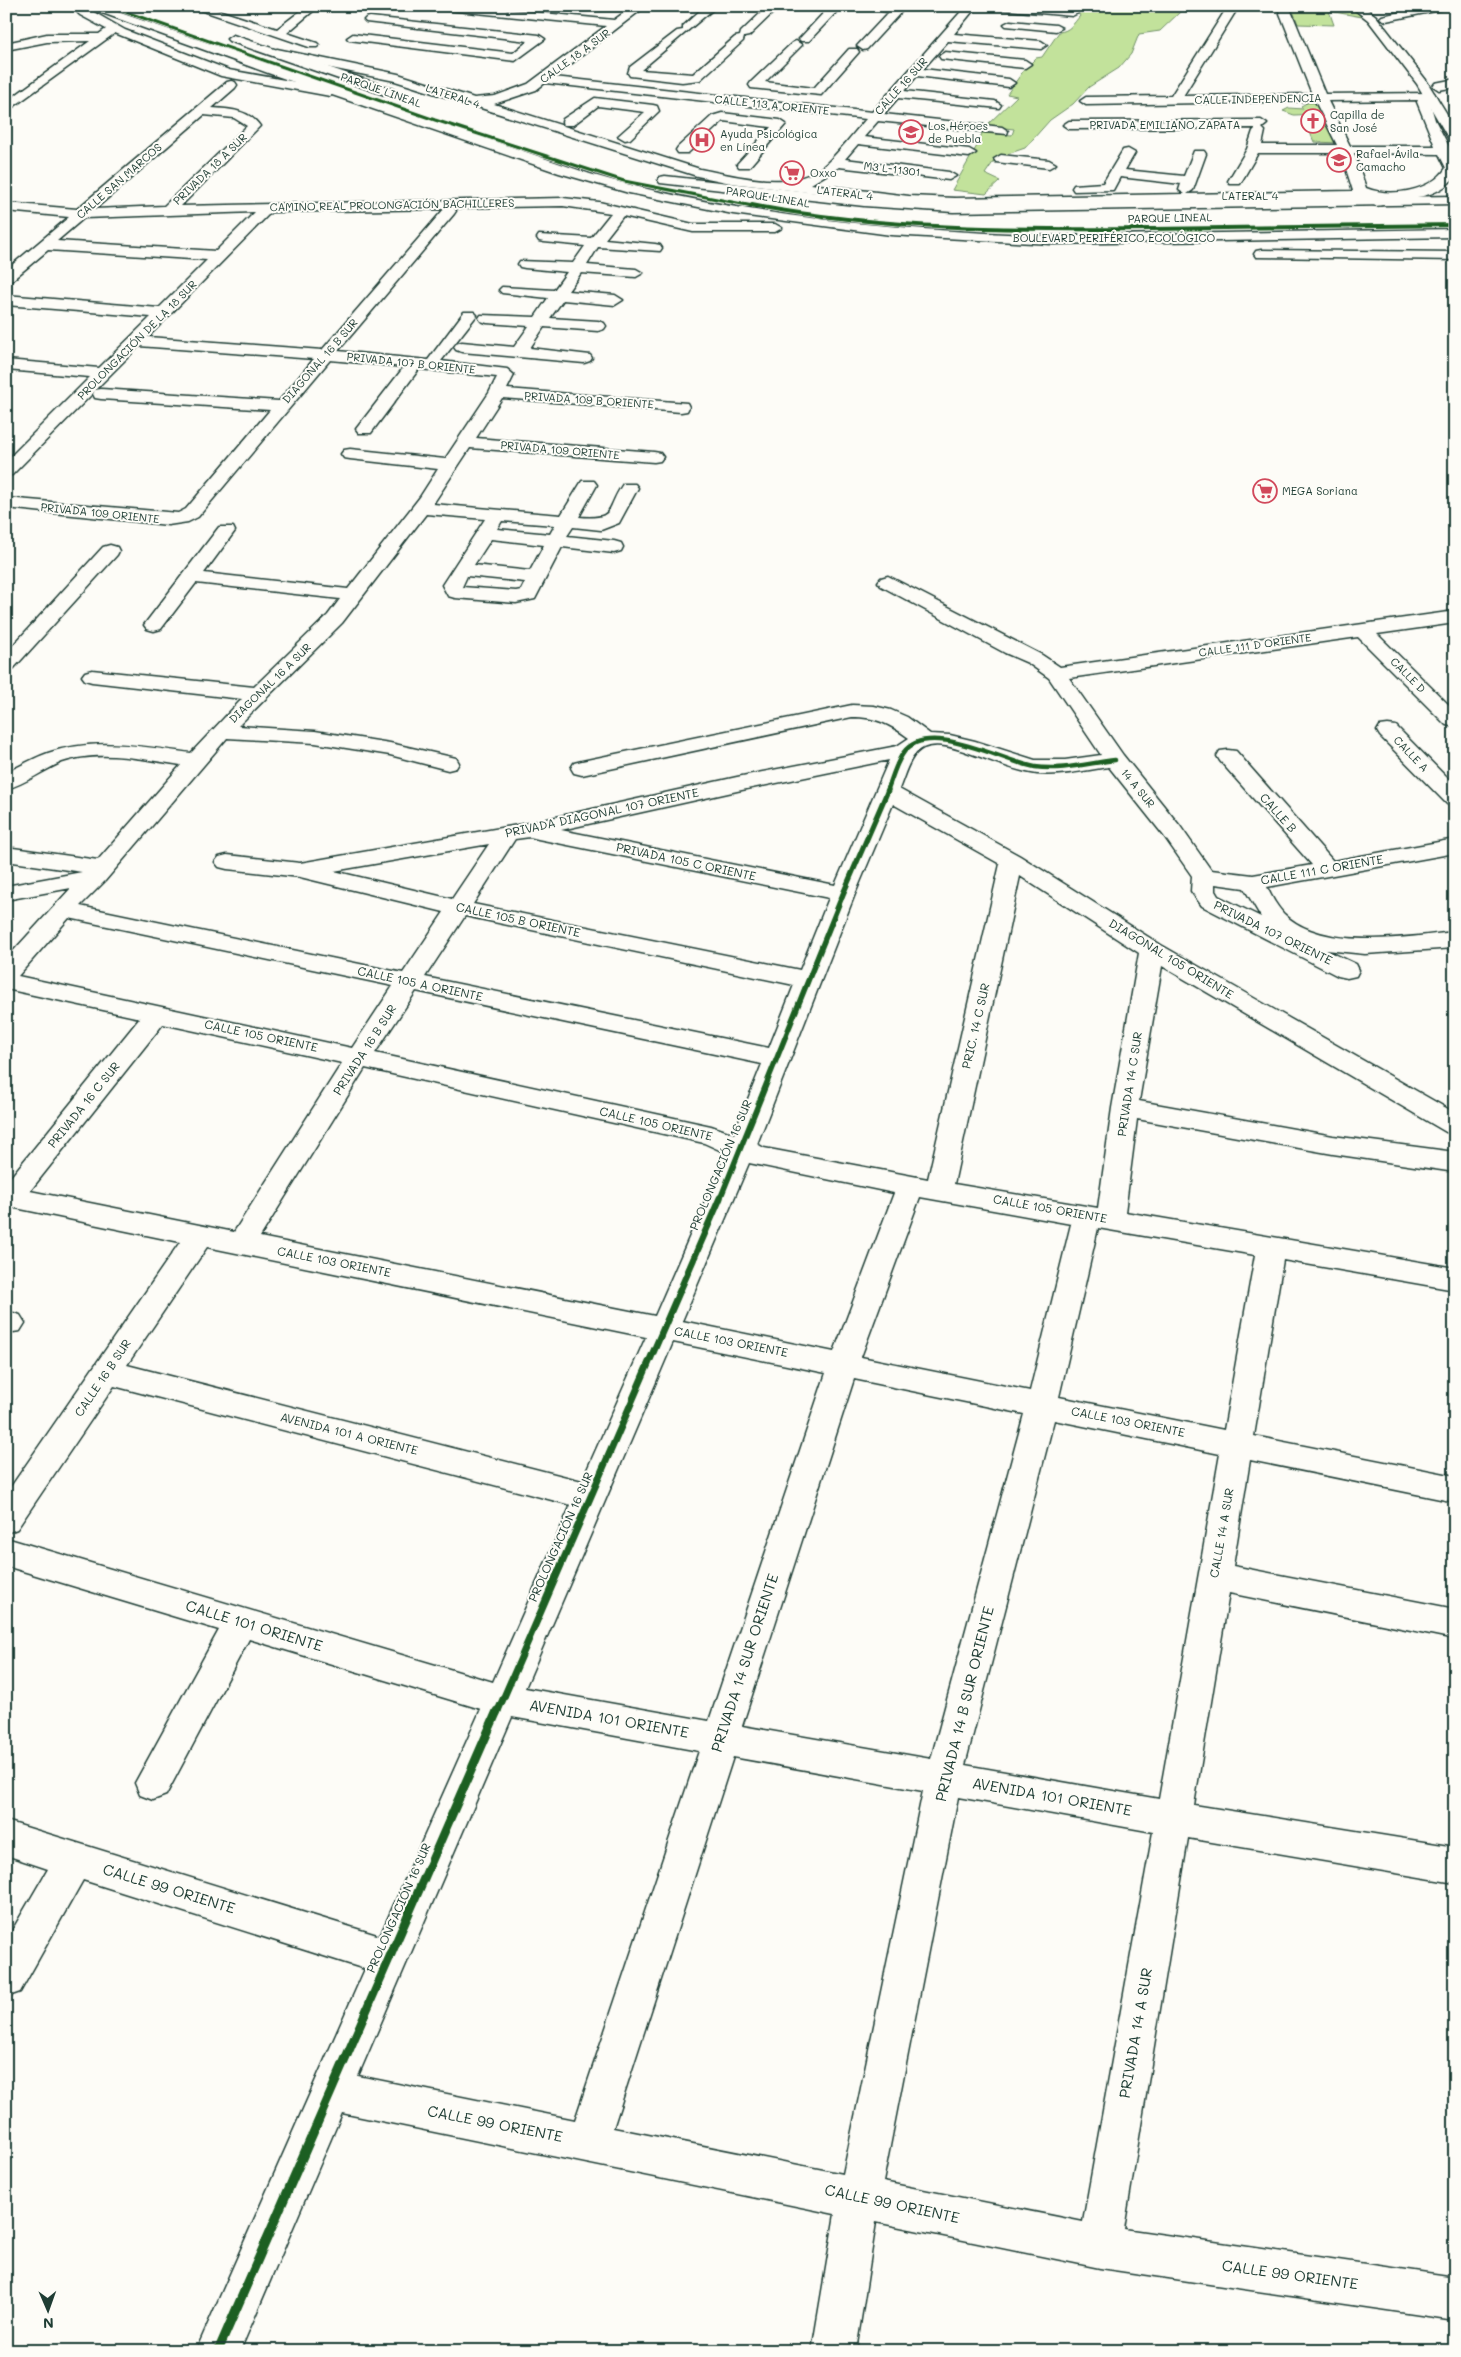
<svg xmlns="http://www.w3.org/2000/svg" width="1461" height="2357" font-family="Mali,sans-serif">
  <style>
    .green { fill: #c2e29b; stroke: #709068 }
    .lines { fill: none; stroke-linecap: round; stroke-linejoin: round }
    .minor-casing { stroke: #1f3d34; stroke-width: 3 }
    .major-casing { stroke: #1f3d34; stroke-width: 3 }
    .highway-casing { stroke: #1f3d34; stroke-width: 3 }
    .minor { fill: #fdfcf7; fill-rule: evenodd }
    .major { fill: #fdfcf7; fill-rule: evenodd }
    .highway { fill: #fdfcf7; fill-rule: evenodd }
    .cycleway-far5-casing { stroke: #fdfcf7; stroke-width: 4.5 }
    .cycleway-far4-casing { stroke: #fdfcf7; stroke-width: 5.5 }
    .cycleway-far3-casing { stroke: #fdfcf7; stroke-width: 7 }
    .cycleway-far2-casing { stroke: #fdfcf7; stroke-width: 9 }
    .cycleway-far1-casing { stroke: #fdfcf7; stroke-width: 10 }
    .cycleway-casing { stroke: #fdfcf7; stroke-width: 12 }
    .cycleway-far5 { stroke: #1b5e20; stroke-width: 3 }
    .cycleway-far4 { stroke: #1b5e20; stroke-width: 4 }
    .cycleway-far3 { stroke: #1b5e20; stroke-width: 4.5 }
    .cycleway-far2 { stroke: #1b5e20; stroke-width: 5.5 }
    .cycleway-far1 { stroke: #1b5e20; stroke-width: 7 }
    .cycleway { stroke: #1b5e20; stroke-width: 9 }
    .labels { text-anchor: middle; stroke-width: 4; stroke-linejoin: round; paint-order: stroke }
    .far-street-label { font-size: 11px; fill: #1f3d34; stroke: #fdfcf7 }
    .far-poi-label { font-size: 11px; fill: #1f3d34; stroke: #fdfcf7; text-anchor: start }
    .street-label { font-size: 12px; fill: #1f3d34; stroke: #fdfcf7 }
    .near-street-label { font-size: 15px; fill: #1f3d34; stroke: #fdfcf7 }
  </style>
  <rect width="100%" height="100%" fill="#fdfcf7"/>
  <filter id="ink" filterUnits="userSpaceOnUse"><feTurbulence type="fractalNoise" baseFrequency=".02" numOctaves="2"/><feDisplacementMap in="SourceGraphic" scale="10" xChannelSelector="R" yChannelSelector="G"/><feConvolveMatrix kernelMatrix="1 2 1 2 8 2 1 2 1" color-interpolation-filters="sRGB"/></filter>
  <g filter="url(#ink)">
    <path class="green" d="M1078,6L1101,8L1100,6H1216L1181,11L1160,31L1139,34L1131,54L1119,68L1089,87L1073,104L1050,120L1025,148L996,158L985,174L1000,181L986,194L952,190L978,144L982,133L1012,135L1014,129L986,126L1017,96L1007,94L1024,70L1036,58L1042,57L1059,32C1070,31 1073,24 1080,16L1076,10Z
      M1291,6H1349L1362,17L1329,11L1334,25L1298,24Z
      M1314,99L1341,143L1314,142L1307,125H1325L1323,114L1294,115L1283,111L1289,108L1303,109L1301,106Z"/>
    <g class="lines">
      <g class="minor-casing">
        <path id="minor" d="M6,6H12L6,11Z
          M71,6H83L125,30L229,70L330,88L336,92L330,96L221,76L115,33L6,112V102L90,41L47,42L6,50V43L47,34H99L106,29L80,15Z
          M189,6H206L277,29L307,6H319L287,33L317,43L319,45L317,47H309Z
          M432,6H473L614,20L633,6H646L554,77L872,112L966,6H977L954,34L1041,41L1047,45L1041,49L948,41L923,69L1009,79L1015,83L1009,87L917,76L904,91L995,101L1001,105L999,108L898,98L884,114L1002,127L1008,131L1007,134L878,121L864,137L969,149L976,153L969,157L858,144L845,159L949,172L956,176L949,180L839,167L811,184L909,196L955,198L1185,194L1179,190L1181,184L1120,177L1113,190L1074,191L1072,188L1074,185L1103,183L1123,150L1128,149L1135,153L1125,170L1184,176L1194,151H1204L1206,154L1193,190L1187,194L1353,191L1341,153H1258L1240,184H1230L1228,181L1247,149L1253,131L1256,128L1069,129L1063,125L1069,121L1261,120L1267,124L1262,128L1265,131L1262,145H1337L1315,101L1086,105L1080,101L1086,97L1171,96L1228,6H1239L1183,96L1312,94L1277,6H1289L1325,94L1434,93L1437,98L1430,103L1435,120L1455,158V176C1439,199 1407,199 1382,199L1384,202L1382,205C1374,207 1372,205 1367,199L955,206L909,204L731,183L697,176L395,81L277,57L271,53L277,49L398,74L474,98L495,96L528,84L606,26L437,9ZM545,83L866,119C852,135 840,151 826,164C795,193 737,176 700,169L494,104L536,90ZM1418,100L1417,102L1435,146H1350L1328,101ZM1354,153L1439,154L1446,168C1431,191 1391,198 1366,188Z
          M705,6H717L641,70L693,74L735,37L740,36L741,32L768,6H780L749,36L744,37L743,41L700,80L682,82L630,76L628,73L630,67L677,31L683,30V26Z
          M830,6H842L809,41H801L799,39L801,37Z
          M866,6H894L902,11L867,49L863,50L857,46L889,12L867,8Z
          M992,6C1007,6 1069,4 1078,13L1072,16L997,9Z
          M1427,6H1450L1445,9L1386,21L1380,18L1382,16Z
          M370,17L539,35L545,39L515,61L349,40L347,38L353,34L513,53L528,41L366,22L364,20L366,18Z
          M1010,21L1056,25L1062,28L1056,31L1006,26L1004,24Z
          M796,41L802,45L765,82L814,88L849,49H857L859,52L821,95L751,88L749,85L751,82L792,43Z
          M945,52L1025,60L1031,64L1025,68L941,59L939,56Z
          M1455,79V87L1439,90L1433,86L1435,83Z
          M231,81L235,82L237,85L235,88L212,108C230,109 249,110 260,126L181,206L563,198L599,202L693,224H775L782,228L775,232H693L623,216L605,239L655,244L660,245L662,248L660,251L598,247L587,265L636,269L643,273L636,277L581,273L568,291L615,295L623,300L615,305L563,300L550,318L598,321L604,323L606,326L604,329L598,331L544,327L530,348L590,355L592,358L590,361L584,363L462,352L456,350L454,347L456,344L462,342L514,347L529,326L487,323L481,321L479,318L481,315L535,317L548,298L502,293L499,290L502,287L554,290L567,272L525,268L520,267L518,264L520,261L573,263L585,246L544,242L539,241L537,238L539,235L591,238L611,213L563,206L454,208L456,211L454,214L338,351L428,360L464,312H474L477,315L441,361L507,369L514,375L507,389L687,403L689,407L687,411L681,412L502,398L476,438L654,452L660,453L663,457L660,461L654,462L470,448L433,504L561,515L582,481H594L597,485L579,517C617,520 605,510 623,484H635L638,488L619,523L601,530L573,527L567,536L614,541L621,543L623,547L621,551L614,553L562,547L535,599L516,603L455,598L448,596L442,585L485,519L426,514L342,623L238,726L315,731L390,743L456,758L459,763L456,768L448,770L390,755L315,743L227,738L105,881L80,906L403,973L444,912L300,877L227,869L219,867L215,862L219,857L227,855L300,863L529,823L737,777L897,746L909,738C890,724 876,717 852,717L582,775L574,773L571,768L574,763L582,761L852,705L874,706L891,710L907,717L930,734L950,735L975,741L1035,760H1065L1101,755L1049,678L1028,663L1005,653L881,586L878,582L881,578L888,576L1042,655L1060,667L1455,611V623L1377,634L1455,711V727L1446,725L1358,637L1069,678L1123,755L1180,826L1211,870L1253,875L1312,865L1220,761L1217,756L1220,751L1228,750L1236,751L1333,861L1455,839V853L1267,887C1271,896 1276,905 1283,913C1322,952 1405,937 1455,932V948L1365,954L1326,950L1356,964L1359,970L1356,976L1347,978L1338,976L1202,906L1191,891L1192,876L1164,836L1109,767C1086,770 1062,776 1037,774C1014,771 993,761 972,754C958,749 938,741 923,748C909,755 905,775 899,789L1020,856L1161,945L1455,1113V1134L1446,1132L1162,966L1139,1101L1333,1136L1455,1152V1172L1333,1154L1137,1119L1125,1212L1455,1268V1290L1283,1260L1254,1436L1455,1476V1502L1250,1460L1233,1566L1455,1609V1639L1229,1593L1194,1805L1455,1847V1883L1188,1838L1124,2229L1455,2277V2320L1100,2268L876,2222L856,2351H812L835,2214L342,2113L240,2351H196L365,1969L83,1880L20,1992L6,1997V1941L48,1869L6,1855V1821L380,1936L481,1709L249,1639L166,1795L153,1800L140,1795L135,1783L219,1630L6,1566V1538L493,1682L571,1505L114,1386L17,1529L6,1533V1494L180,1242L6,1206V1183L140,1018L6,989V959L71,888L6,900V886L82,872L6,861V847L98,860L181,765C143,759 99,749 62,762C43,770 26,784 6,789V773C20,766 34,758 48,753C96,737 143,747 191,753L242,699L92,682L85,680L82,676L85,672L92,670L254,687L328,615L340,599L196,583L161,629L154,631L147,629L144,625L219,527H233L235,531L204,573L348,589L420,497L438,469L350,459L344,458L341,454L344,450L350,449L445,459L489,393L497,377L419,369L371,433H359L356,429L404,367L330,360L198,517L188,522L168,525L6,508V498L178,513L186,509L270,410L101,399L95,398L93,394L95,391L12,475L6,476V461L90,377L6,370V360L99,368L151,317L6,305V295L159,308L207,260L48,250L11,281L6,282V270L69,217L6,211V203L77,209L227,82ZM204,115L234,118L247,126L164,206L95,209ZM444,209L322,350L148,337L271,212ZM255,212L216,251L57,241L84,218ZM139,346L314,359L279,401L101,389L95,390ZM502,521L555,525L550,534L497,529ZM491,539L544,545L530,571L474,565ZM467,576L525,582L521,590L516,591L462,587ZM889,760L835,885L561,830L737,791ZM893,804L1000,864L928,1179L764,1148L757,1144L855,894ZM530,837L538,839L829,898L800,970L473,904L515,839ZM489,844L452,899L334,871ZM1020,876L1139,953L1112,1108L1098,1208L954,1184ZM1215,884L1244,888L1261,917L1218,896L1215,891ZM465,916L794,985L769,1048L425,977ZM69,918L393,986L352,1048L18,976ZM416,991L762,1064L734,1134L711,1126L375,1053ZM163,1024L342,1063L234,1232L30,1191ZM365,1068L704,1143L726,1153L655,1316L260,1237ZM749,1163L894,1193L834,1352L682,1321ZM920,1197L1071,1224L1030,1391L861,1357ZM1098,1228L1255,1255L1224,1430L1059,1397ZM207,1247L646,1337L582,1481L127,1365ZM673,1342L826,1373L709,1721L525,1688ZM854,1379L1024,1414L931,1759L742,1726ZM1054,1420L1220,1454L1159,1799L965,1765ZM512,1717L699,1751L575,2120L358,2076ZM733,1757L923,1791L843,2174L613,2128ZM958,1797L1153,1832L1083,2222L883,2182Z
          M595,98L653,105L657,106L659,111L630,139L625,140L618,136L645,112L598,106L573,125H563L562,122L563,119Z
          M722,113L780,120L786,124L749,167H739L737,164L771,127L723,121L688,153H678L676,150L678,147L712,116Z
          M1001,155L1049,160L1056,164L1049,168L996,162L994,159Z
          M110,545L117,547L119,551L117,555L13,669L6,671V653L103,547Z
          M1388,725L1396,726L1455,786V806L1447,804L1380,736L1377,731L1380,726Z
          M6,1311L20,1315L25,1323L20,1331L6,1333Z"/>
      </g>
      <g class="major-casing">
        <path id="major" d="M1350,6H1363L1376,16L1426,80L1455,127V142L1450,141L1417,84L1368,20Z"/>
      </g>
      <g class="highway-casing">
        <path id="highway" d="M83,6H100L590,174C739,217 897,230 1051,236L1455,229V237L1051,244L891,235L733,214L629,193L559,173L268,73Z
          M233,35L393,89L395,92L389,96L385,95L229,41L227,39Z
          M665,176L864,198L953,204L1455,196V204L953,212L864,206L660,183L658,180L660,177Z
          M1261,250L1455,252V260L1256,257L1254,254L1256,251Z"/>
      </g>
      <use href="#minor" class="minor"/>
      <use href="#major" class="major"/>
      <use href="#highway" class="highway"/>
      <g class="cycleway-far5-casing">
        <path id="cycleway-far5" d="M109,6L435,120L624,181L758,207"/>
      </g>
      <g class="cycleway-far4-casing">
        <path id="cycleway-far4" d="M752,205C883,230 1019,230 1152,229C1253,227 1354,226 1455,225"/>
      </g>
      <g class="cycleway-far3-casing">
        <path id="cycleway-far3" d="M887,791C892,779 896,762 904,752C928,719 1004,762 1035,767C1061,771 1089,763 1115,760"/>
      </g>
      <g class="cycleway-far2-casing">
        <path id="cycleway-far2" d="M720,1199L843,894L888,790"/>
      </g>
      <g class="cycleway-far1-casing">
        <path id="cycleway-far1" d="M497,1713L720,1198"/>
      </g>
      <g class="cycleway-casing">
        <path id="cycleway" d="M218,2351L497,1711"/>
      </g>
      <use href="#cycleway-far5" class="cycleway-far5"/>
      <use href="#cycleway-far4" class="cycleway-far4"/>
      <use href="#cycleway-far3" class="cycleway-far3"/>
      <use href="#cycleway-far2" class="cycleway-far2"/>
      <use href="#cycleway-far1" class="cycleway-far1"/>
      <use href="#cycleway" class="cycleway"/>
    </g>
  </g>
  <defs>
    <g id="church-ring" transform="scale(1.25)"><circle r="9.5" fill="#fdfcf7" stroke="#d1495b" stroke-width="1.5"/><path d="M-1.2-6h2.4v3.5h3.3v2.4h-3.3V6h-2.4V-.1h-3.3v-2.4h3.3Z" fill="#d1495b"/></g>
    <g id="school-ring" transform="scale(1.25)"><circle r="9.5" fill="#fdfcf7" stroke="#d1495b" stroke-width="1.5"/><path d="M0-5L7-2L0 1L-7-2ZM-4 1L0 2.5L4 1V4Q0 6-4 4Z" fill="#d1495b"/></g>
    <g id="hospital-ring" transform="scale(1.25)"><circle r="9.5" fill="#fdfcf7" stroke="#d1495b" stroke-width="1.5"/><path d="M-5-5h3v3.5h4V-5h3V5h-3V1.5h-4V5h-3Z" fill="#d1495b"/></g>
    <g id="supermarket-ring" transform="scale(1.25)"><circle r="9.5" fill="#fdfcf7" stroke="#d1495b" stroke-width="1.5"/><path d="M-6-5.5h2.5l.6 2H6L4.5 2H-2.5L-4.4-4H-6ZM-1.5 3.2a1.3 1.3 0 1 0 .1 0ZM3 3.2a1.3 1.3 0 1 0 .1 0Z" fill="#d1495b"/></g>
  </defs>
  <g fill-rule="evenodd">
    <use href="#church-ring" x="1313" y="121"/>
    <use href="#school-ring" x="911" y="132"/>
    <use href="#hospital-ring" x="702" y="140"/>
    <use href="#school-ring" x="1339" y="160"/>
    <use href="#supermarket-ring" x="792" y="173"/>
    <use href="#supermarket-ring" x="1265" y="491"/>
  </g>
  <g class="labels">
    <g class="far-street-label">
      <text transform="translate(575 56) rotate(-36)" y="4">CALLE 18 A SUR</text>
      <text transform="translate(901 86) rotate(-48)" y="4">CALLE 16 SUR</text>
      <text transform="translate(381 90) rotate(19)" y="4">PARQUE LINEAL</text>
      <text transform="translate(453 96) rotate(18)" y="4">LATERAL 4</text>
      <text transform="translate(1258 99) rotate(-1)" y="4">CALLE INDEPENDENCIA</text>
      <text transform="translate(772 105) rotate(6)" y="4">CALLE 113 A ORIENTE</text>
      <text x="1165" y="129">PRIVADA EMILIANO ZAPATA</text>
      <text transform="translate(210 169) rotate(-44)" y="4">PRIVADA 18 A SUR</text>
      <text transform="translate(892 169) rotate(7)" y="4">M3 L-11301</text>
      <text transform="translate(119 181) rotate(-41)" y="4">CALLE SAN MARCOS</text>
      <text transform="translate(845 193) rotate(7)" y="4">LATERAL 4</text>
      <text x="1250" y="200">LATERAL 4</text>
      <text transform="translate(768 197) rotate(9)" y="4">PARQUE LINEAL</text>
      <text transform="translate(392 205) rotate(-1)" y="4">CAMINO REAL PROLONGACIÓN BACHILLERES</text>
      <text transform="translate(1170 218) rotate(-1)" y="4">PARQUE LINEAL</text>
      <text x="1114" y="242">BOULEVARD PERIFÉRICO ECOLÓGICO</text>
      <text transform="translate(137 340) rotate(-45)" y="4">PROLONGACIÓN DE LA 18 SUR</text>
      <text transform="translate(320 361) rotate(-49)" y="4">DIAGONAL 16 B SUR</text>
      <text transform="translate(411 363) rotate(6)" y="4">PRIVADA 107 B ORIENTE</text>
      <text transform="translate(589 400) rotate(4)" y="4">PRIVADA 109 B ORIENTE</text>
      <text transform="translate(560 450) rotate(5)" y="4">PRIVADA 109 ORIENTE</text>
      <text transform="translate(100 513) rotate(6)" y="4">PRIVADA 109 ORIENTE</text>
      <text transform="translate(1255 645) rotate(-8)" y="4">CALLE 111 D ORIENTE</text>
      <text transform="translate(1408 675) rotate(45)" y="4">CALLE D</text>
      <text transform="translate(270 683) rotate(-44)" y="4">DIAGONAL 16 A SUR</text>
      <text transform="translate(1411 754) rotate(46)" y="4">CALLE A</text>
      <text transform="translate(1138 788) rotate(51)" y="4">14 A SUR</text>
    </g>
    <g class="far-poi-label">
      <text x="1330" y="119">Capilla de<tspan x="1330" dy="13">San José</tspan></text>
      <text x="928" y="130">Los Héroes<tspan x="928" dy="13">de Puebla</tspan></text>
      <text x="720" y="138">Ayuda Psicológica<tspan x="720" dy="13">en Línea</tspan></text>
      <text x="1356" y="158">Rafael Ávila<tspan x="1356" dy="13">Camacho</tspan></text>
      <text x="810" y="177">Oxxo</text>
      <text x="1282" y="495">MEGA Soriana</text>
    </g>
    <g class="street-label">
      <text transform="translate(602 813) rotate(-12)" y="4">PRIVADA DIAGONAL 107 ORIENTE</text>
      <text transform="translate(1278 813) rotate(48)" y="4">CALLE B</text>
      <text transform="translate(686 862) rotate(12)" y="4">PRIVADA 105 C ORIENTE</text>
      <text transform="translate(1322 870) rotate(-10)" y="4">CALLE 111 C ORIENTE</text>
      <text transform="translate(518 920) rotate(12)" y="4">CALLE 105 B ORIENTE</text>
      <text transform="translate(1273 933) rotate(26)" y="4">PRIVADA 107 ORIENTE</text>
      <text transform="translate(1171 959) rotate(31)" y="4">DIAGONAL 105 ORIENTE</text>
      <text transform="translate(420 984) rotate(12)" y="4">CALLE 105 A ORIENTE</text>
      <text transform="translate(976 1026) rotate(-77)" y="4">PRIC. 14 C SUR</text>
      <text transform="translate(261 1036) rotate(12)" y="4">CALLE 105 ORIENTE</text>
      <text transform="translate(365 1050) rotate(-57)" y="4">PRIVADA 16 B SUR</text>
      <text transform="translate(1130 1084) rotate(-81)" y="4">PRIVADA 14 C SUR</text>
      <text transform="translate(84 1105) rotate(-51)" y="4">PRIVADA 16 C SUR</text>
      <text transform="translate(656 1124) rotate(13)" y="4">CALLE 105 ORIENTE</text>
      <text transform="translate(721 1165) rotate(-67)" y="4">PROLONGACIÓN 16 SUR</text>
      <text transform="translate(1050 1209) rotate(10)" y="4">CALLE 105 ORIENTE</text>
      <text transform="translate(334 1262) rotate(11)" y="4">CALLE 103 ORIENTE</text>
      <text transform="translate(731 1342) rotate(11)" y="4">CALLE 103 ORIENTE</text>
      <text transform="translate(103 1378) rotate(-56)" y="4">CALLE 16 B SUR</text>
      <text transform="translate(1128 1422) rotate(11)" y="4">CALLE 103 ORIENTE</text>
      <text transform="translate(349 1434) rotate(14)" y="4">AVENIDA 101 A ORIENTE</text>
      <text transform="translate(1222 1533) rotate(-80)" y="4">CALLE 14 A SUR</text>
      <text transform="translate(561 1537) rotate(-66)" y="4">PROLONGACIÓN 16 SUR</text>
      <text transform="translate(399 1908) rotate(-66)" y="4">PROLONGACIÓN 16 SUR</text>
    </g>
    <g class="near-street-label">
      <text transform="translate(254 1626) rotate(17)" y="5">CALLE 101 ORIENTE</text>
      <text transform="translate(745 1663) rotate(-72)" y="5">PRIVADA 14 SUR ORIENTE</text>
      <text transform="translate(965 1704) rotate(-76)" y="5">PRIVADA 14 B SUR ORIENTE</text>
      <text transform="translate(609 1719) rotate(10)" y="5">AVENIDA 101 ORIENTE</text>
      <text transform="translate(1052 1797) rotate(10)" y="5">AVENIDA 101 ORIENTE</text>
      <text transform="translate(169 1889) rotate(17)" y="5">CALLE 99 ORIENTE</text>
      <text transform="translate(1136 2033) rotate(-80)" y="5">PRIVADA 14 A SUR</text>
      <text transform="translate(495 2124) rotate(11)" y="5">CALLE 99 ORIENTE</text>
      <text transform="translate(892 2204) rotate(12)" y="5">CALLE 99 ORIENTE</text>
      <text transform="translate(1290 2275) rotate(8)" y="5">CALLE 99 ORIENTE</text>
    </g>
  </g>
  <rect width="1461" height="2357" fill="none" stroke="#fdfcf7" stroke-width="25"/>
  <rect x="12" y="12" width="1436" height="2332" fill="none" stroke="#1f3d34" stroke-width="2" filter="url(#ink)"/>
  <g transform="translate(48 2310) rotate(178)" stroke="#fdfcf7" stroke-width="4" paint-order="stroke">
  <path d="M0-4L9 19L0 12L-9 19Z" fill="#1f3d34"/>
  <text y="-8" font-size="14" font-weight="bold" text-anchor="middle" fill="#1f3d34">N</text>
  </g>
</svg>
